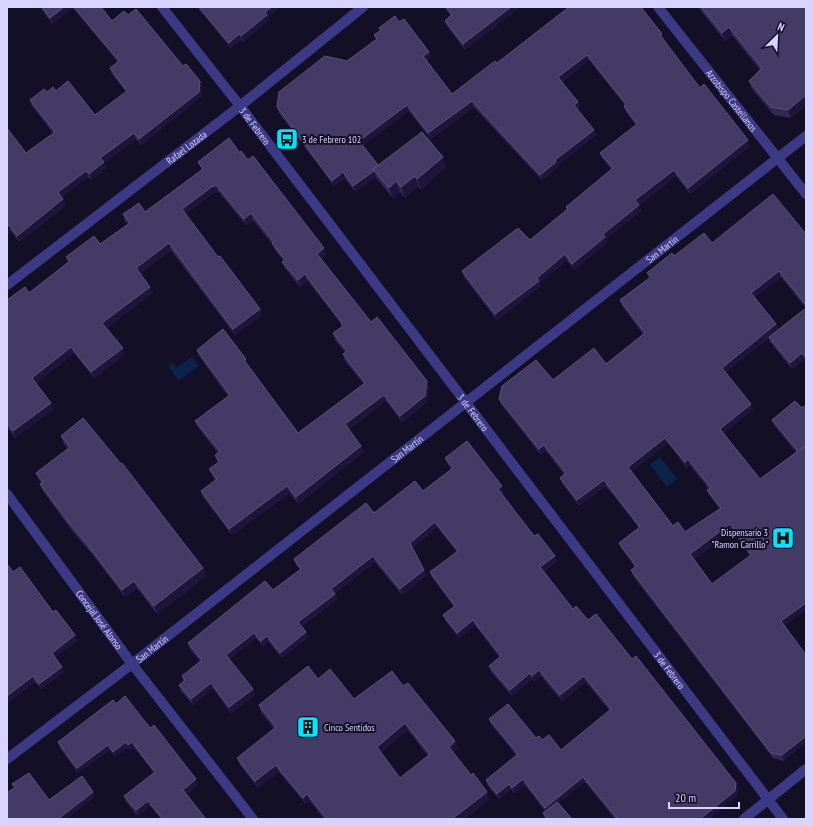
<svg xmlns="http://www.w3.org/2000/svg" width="813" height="826" font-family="'PT Sans Narrow',sans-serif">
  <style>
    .water { fill: #0c2248 }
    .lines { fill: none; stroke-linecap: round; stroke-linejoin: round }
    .minor { stroke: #3d3a85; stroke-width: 10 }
    .wall { fill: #312854; fill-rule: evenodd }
    .shaded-wall { fill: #1d163a }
    .building { fill: #433a66; stroke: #5a527e; fill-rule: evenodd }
    .labels { text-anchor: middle; stroke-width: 4; stroke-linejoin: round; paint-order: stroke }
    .street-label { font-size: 10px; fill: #d9d4ff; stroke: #130f26 }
    .poi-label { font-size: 10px; fill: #d9d4ff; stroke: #130f26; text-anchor: start }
  </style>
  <rect width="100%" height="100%" fill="#130f26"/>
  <path class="water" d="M192,356L199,366L179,381L168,366L173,362L177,368Z
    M660,457L677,479L667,487L650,465Z"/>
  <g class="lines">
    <g class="minor">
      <path id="s1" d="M162,7L240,106L783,819"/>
      <path id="s2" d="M658,7L806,194"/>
      <path id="s3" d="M7,285L240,106L363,7"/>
      <path id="s4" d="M7,494L132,664L253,819"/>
      <path id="s5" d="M7,759L132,664L806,136"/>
      <path d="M744,819L806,769"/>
    </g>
  </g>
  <path class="wall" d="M40,7H101L112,21L128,15L200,81L202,87L201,97L141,145L136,139L104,163L106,168L91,180L88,177L62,197L66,205L19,242L11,231L7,235L26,153L53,133L32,106L30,100L47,92L56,91L95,115L126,92L112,74L110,68L118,62L73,8L52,24Z
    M197,7H280L268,17L269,20L243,42L241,40L231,48Z
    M444,7H520L465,50L447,26L445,21L451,16Z
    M698,7H806L791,118L774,115L752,89L749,81L760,70L732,35L725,41Z
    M399,22L429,52L432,57L427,61L452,94L497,63L662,34L664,39V40L700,88L750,146L690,194L676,176L639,205L641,211L606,239L607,243L574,270L567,260L540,283L541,286L497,320L464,277L462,271L530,240L567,209L566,207L612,170L602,158L600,153L636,125L626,112L624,106L625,105L589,60L562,82L578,102L580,107L577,110L594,130L596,135L557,166L558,167L542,180L474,107L431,139L409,111L363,145L378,165L443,157L446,167L421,190L418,186L405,198L400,192L393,198L377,179L376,177L355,192L345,178L334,186L279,113L277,107L347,61L376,39L374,35L380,31L379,28Z
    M240,153L248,160L324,248L326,255L321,259L371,322L429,387L427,402L402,422L386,401L349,429L361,446L364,452L298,504L290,493L232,535L203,497L201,491L215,480L212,475L209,469L218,463L215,455L218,453L198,427L195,421L228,396L199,356L197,350L248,365L298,433L364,384L345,361L343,354L345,352L335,340L333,333L342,327V325L307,280L300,287L285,268L282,262L284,261L275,250L273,245L253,220L246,225L218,191L216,193L215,192L185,214L218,257L260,309L262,315L235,335L171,250L140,273L153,293L106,328L125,355L94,378L74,353L36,383L53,409L15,438L9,429L7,431V300L29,293L68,262L66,257L100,244L128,224L125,221L123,214L145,212L202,170L198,162Z
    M806,234V361L805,359L792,369L771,343L769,338L725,372L751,404L753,410L723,433L760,479L796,452L774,425L772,420L802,408L785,626L784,761L773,758L633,576L631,570L635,567L621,548L619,543L639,528L606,486L579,506L562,483L560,478L564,474L546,451L541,455L501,404L499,399L553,380L606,364L643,334L622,306L620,300L649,278L647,273L674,256L712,243ZM781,277L806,308L778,330L776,324L754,298ZM668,443L687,468L690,465L709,489L707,490L710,496L720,509L685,532L673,526L631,472ZM733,530L750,556L712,584L694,559Z
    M61,436L203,568L206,576L157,614L137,588L125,597L93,555L73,532L43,491L40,484L41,483L39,480L36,473L68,449L64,444Z
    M445,458L504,491L502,494L534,536L557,561L544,571L573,609L588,620L632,659L736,783L738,788L737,796L709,819H615L585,782L559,803L572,819H545L543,813L545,811L525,785L514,793L511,789L499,799L488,786L486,780L516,755L491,724L489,719L542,740L561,750L610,711L586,682L562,701L541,676L534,681L532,679L512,696L491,672L489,666L500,658L475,625L459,638L445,620L443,615L454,607L432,577L430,572L457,552L437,527L412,548L426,576L402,595L375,562L335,593L337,599L302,626L306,632L308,637L282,658L269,642L263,646L256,638L229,659L253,689L255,695L231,713L213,688L193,705L181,691L179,685L184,682L182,676L200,661L190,649L188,643L273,590L300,570L296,565L294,559L374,513L423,491L451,469L447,463Z
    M7,564L13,572L53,612L75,635L77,641L55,657L64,672L41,689L35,682L7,703Z
    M318,679L354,699L403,686L455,741L458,748L453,752L490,799L464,819H324L310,801L306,804L279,772L258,788L240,765L237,758L274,729L261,712L259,705ZM408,730L428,756L400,778L381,752Z
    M116,704L150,728L198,785L186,794L206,819H161L150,806L138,816L126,802L124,796L154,773L134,747L130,750L128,747L115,757L110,750L78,773L60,748L58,742Z"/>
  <path class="shaded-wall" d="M64,7H72L73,8L52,24L50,18Z
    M272,7H280L268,17L269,20L243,42L241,36L265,12Z
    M511,7H520L465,50L463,44Z
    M729,27L732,35L725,41L722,33Z
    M239,34L241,40L231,48L229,43Z
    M662,34L664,39L662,41L660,35Z
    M429,52L432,57L425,62L423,56Z
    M587,55L589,60L560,83L558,77Z
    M200,81L202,87L201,97L141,145L139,139Z
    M806,95V106L791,118L788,110Z
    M472,101L474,107L431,139L428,133Z
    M578,102L580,107L576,111L574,105Z
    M407,105L409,111L361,146L359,141Z
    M594,130L596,135L557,166L558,167L542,180L540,175L555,160Z
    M134,133L136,139L104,163L106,168L91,180L89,174L100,158Z
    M748,140L750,146L690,194L688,188Z
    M443,157L446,167L421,190L417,179Z
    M674,170L676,176L637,206L635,200Z
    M86,171L88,177L61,198L58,192Z
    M374,171L376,177L355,192L353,186Z
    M343,172L345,178L334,186L332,181Z
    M415,176L418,186L405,198L401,187Z
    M396,181L400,192L393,198L389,188Z
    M216,185L218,191L216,193L213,187Z
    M213,186L215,192L184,216L182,209Z
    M63,199L66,205L19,242L17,236Z
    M639,205L641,211L606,239L607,243L574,270L572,264L603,234Z
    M251,213L253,220L246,225L244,219Z
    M9,225L11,231L7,235V227Z
    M169,243L171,250L138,274L136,268Z
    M324,248L326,255L320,260L317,254Z
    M565,254L567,260L540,283L541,286L497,320L495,314Z
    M779,271L781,277L753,299L751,293Z
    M305,274L307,280L300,287L298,280Z
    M150,287L153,293L105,330L102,323Z
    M260,309L262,315L235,335L233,329Z
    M776,324L778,330L724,374L722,368Z
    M71,347L74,353L34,384L32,378Z
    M123,348L125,355L94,378L91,372Z
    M802,353L805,359L792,369L790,363Z
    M246,359L248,365L246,366L244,360Z
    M427,381L429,387L427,402L402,422L400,416Z
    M384,395L386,401L347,430L345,424Z
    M51,403L53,409L15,438L13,431Z
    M751,404L753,410L722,435L720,429Z
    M7,423L9,429L7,431Z
    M665,438L668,443L630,473L628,467Z
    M544,445L546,451L541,455L539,449Z
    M361,446L364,452L298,504L296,497Z
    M688,459L690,465L687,468L685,462Z
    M604,480L606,486L579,506L577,500Z
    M287,486L290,493L232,535L229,529Z
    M502,486L504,491L500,495L498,489Z
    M435,522L437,527L412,548L410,543Z
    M730,524L733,530L692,560L690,554Z
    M373,556L375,562L333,594L331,589Z
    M555,556L557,561L542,572L540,567Z
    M203,568L206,576L157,614L154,606Z
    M424,570L426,576L402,595L400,589Z
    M134,581L137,588L125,597L122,590Z
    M335,594L337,599L300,627L298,622Z
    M806,603V610L783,627L781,621Z
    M473,620L475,625L459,638L457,633Z
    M306,632L308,637L282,658L280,653Z
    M254,633L256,638L228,660L226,655Z
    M75,635L77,641L54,658L52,653Z
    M267,636L269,642L263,646L261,641Z
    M62,667L64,672L41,689L39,684Z
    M539,670L541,676L534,681L532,676Z
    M530,673L532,679L512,696L510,690Z
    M33,676L35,682L7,703V696Z
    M584,676L586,682L562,701L560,695Z
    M211,683L213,688L193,705L191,699Z
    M253,689L255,695L231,713L229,707Z
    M405,723L408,730L379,754L377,747Z
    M806,736V743L784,761L782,755Z
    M455,741L458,748L452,754L449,747Z
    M126,742L128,747L115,757L113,752Z
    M132,742L134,747L130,750L128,745Z
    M108,745L110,750L78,773L77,768Z
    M276,765L279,772L258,788L255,781Z
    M583,777L585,782L547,813L545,808Z
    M196,779L198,785L185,795L183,790Z
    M523,779L525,785L514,793L512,788Z
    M736,783L738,788L737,796L709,819H700Z
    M509,784L511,789L499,799L497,794Z
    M93,792L95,797L67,819H58Z
    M487,792L490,799L464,819H452Z
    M307,794L310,801L306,804L303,798Z
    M148,801L150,806L138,816L136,810Z"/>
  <path class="building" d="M42,7H64L50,18Z
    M74,7H101L112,21L124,11L128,15L136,9L183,66L186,64L200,81L199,92L139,139L134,133L100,158L104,162L89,174L86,171L58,192L63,199L17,236L9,225L7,227V128L26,153L55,132L30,100L44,89L47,92L53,87L56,91L68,81L95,115L127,91L110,68L119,61Z
    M199,7H272L265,12L267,15L241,36L239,34L229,43Z
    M446,7H511L463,44L445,21L452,14Z
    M569,7H641L662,34L660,35L700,88L704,84L748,140L688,188L674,170L635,200L639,205L603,234L605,237L572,264L565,254L537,278L539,281L495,314L462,271L518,228L530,240L568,209L566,207L613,168L600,153L637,124L624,106L626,104L587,55L558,77L578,102L574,105L594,130L555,160L556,162L540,175L472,101L428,133L407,105L359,141L378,165L373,169L374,171L353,186L343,172L332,181L277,107L279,92L325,56L347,61L377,39L374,35L381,30L379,28L395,16L399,22L404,19L429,52L423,56L452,94L495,61L497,63Z
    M701,7H806V95L788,110L771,107L749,81L762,68L729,27L722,33Z
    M422,132L443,157L417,179L415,176L401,187L396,181L389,188L373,169Z
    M229,138L240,153L241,151L248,160L253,156L324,248L317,254L322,260L371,322L377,317L427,381L425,396L400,416L384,395L345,424L361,446L296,497L287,486L229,529L201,491L217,479L209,469L219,462L215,455L220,451L195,421L230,395L197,350L223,329L246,359L244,360L298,433L365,383L343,354L347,351L333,333L343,326L341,324L342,323L305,274L298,280L282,262L285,260L272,243L274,242L251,213L244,219L216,185L213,187V186L182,209L218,257L220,256L260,309L233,329L169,243L136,268L150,287L102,323L123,348L91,372L71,347L32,378L51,403L13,431L7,423V300L25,287L29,293L70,261L66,257L94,236L100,244L130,223L123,214L139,203L145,212L203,169L198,162Z
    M773,194L806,234V305L779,271L751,293L776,324L722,368L751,404L720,429L760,479L798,451L772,420L795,401L802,408L806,405V445L799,450L804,447L806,449V603L781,621L806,655V736L782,755L771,753L631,570L636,566L619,543L640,527L604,480L577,500L560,478L566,473L544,445L539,449L499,399L502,386L536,360L553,380L594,348L606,364L645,333L620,300L651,277L647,273L672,253L674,256L704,233L712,243ZM665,438L685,462L688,459L711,488L707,490L721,508L685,532L678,522L673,526L628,467ZM730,524L751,555L712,584L690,554Z
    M806,308V358L802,353L790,363L769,337Z
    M83,418L121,464L122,463L203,568L154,606L134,581L122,590L90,548L70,524L40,484L43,482L36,473L70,447L61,436Z
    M467,441L502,486L498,489L534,536L538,534L555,556L540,567L573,609L576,606L588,620L596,614L632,659L636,656L736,783L735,791L700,819H618L583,777L545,808L523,779L512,788L509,784L497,794L486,780L518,754L489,719L508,704L536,738L539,736L542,740L549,735L561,750L611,709L584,676L560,695L539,670L532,676L530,673L510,690L489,666L501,656L473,620L457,633L443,615L455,606L430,572L458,551L435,522L410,543L424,570L400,589L373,556L331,589L335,594L298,622L306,632L280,653L267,636L261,641L254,633L226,655L253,689L229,707L211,683L191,699L179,685L185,680L182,676L202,660L188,643L265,581L273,590L301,569L294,559L366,503L374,513L415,481L423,491L453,468L445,458Z
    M7,564L13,572L20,567L53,612L56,610L75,635L52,653L62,667L39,684L33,676L7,696Z
    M308,666L318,679L330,669L354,699L392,671L403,686L408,683L455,741L449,747L471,775L473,773L487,792L452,819H327L307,794L303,798L276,765L255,781L237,758L276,727L259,705ZM405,723L430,754L400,778L377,747Z
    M125,696L150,728L154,725L196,779L183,790L206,819H163L148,801L136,810L124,796L155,772L132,742L128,745L126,742L113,752L108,745L77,768L58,742L113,700L116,704Z
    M29,773L49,800L82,776L93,792L58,819H7V793L15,787L12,784Z
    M557,802L572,819H548L543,813Z"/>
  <defs>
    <g id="bus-square" transform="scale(1.15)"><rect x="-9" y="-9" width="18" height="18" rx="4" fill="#00e5ff" stroke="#130f26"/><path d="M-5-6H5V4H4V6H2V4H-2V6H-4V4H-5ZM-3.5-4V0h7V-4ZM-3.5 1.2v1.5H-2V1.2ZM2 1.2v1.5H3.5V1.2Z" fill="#111"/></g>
    <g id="hospital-square" transform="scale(1.15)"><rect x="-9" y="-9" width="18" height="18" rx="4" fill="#00e5ff" stroke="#130f26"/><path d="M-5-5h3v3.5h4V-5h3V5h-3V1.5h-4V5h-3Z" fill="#111"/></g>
    <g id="building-square" transform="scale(1.15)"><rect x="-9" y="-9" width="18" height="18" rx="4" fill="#00e5ff" stroke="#130f26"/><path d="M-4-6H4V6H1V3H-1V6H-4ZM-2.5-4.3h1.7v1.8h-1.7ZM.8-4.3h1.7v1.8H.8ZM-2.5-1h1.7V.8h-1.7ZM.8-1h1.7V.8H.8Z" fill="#111"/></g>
  </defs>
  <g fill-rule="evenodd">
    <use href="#bus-square" x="287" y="139"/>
    <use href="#hospital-square" x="783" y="538"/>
    <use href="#building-square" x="308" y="727"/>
  </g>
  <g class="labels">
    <g class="street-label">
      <text dy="4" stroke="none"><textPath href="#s2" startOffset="119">Arzobispo Castellanos</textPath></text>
      <text dy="4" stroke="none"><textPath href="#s1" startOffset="151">3 de Febrero</textPath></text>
      <text dy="4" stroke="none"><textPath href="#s3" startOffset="226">Rafael Lozada</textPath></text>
      <text dy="4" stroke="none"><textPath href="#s5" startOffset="830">San Martín</textPath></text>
      <text dy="4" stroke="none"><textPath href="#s1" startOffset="511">3 de Febrero</textPath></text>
      <text dy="4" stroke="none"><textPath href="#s5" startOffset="506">San Martín</textPath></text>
      <text dy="4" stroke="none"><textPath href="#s4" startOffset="156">Concejal José Alonso</textPath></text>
      <text dy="4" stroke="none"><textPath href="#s5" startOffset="182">San Martín</textPath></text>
      <text dy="4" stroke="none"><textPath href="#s1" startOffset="835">3 de Febrero</textPath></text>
    </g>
    <g class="poi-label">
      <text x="302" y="143">3 de Febrero 102</text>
      <text x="768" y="536" text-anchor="end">Dispensario 3<tspan x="768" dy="12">"Ramon Carrillo"</tspan></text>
      <text x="324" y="731">Cinco Sentidos</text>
    </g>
  </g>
  <rect width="813" height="826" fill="none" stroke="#d9d4ff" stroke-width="16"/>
  <g transform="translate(777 36) rotate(24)" stroke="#130f26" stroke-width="3" paint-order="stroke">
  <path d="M0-3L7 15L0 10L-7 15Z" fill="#d9d4ff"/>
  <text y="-6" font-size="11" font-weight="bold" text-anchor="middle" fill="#d9d4ff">N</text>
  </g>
  <path d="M669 802v6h70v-6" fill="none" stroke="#d9d4ff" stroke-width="2"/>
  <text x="675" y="802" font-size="12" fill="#d9d4ff" stroke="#130f26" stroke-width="3" paint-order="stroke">20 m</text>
</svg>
